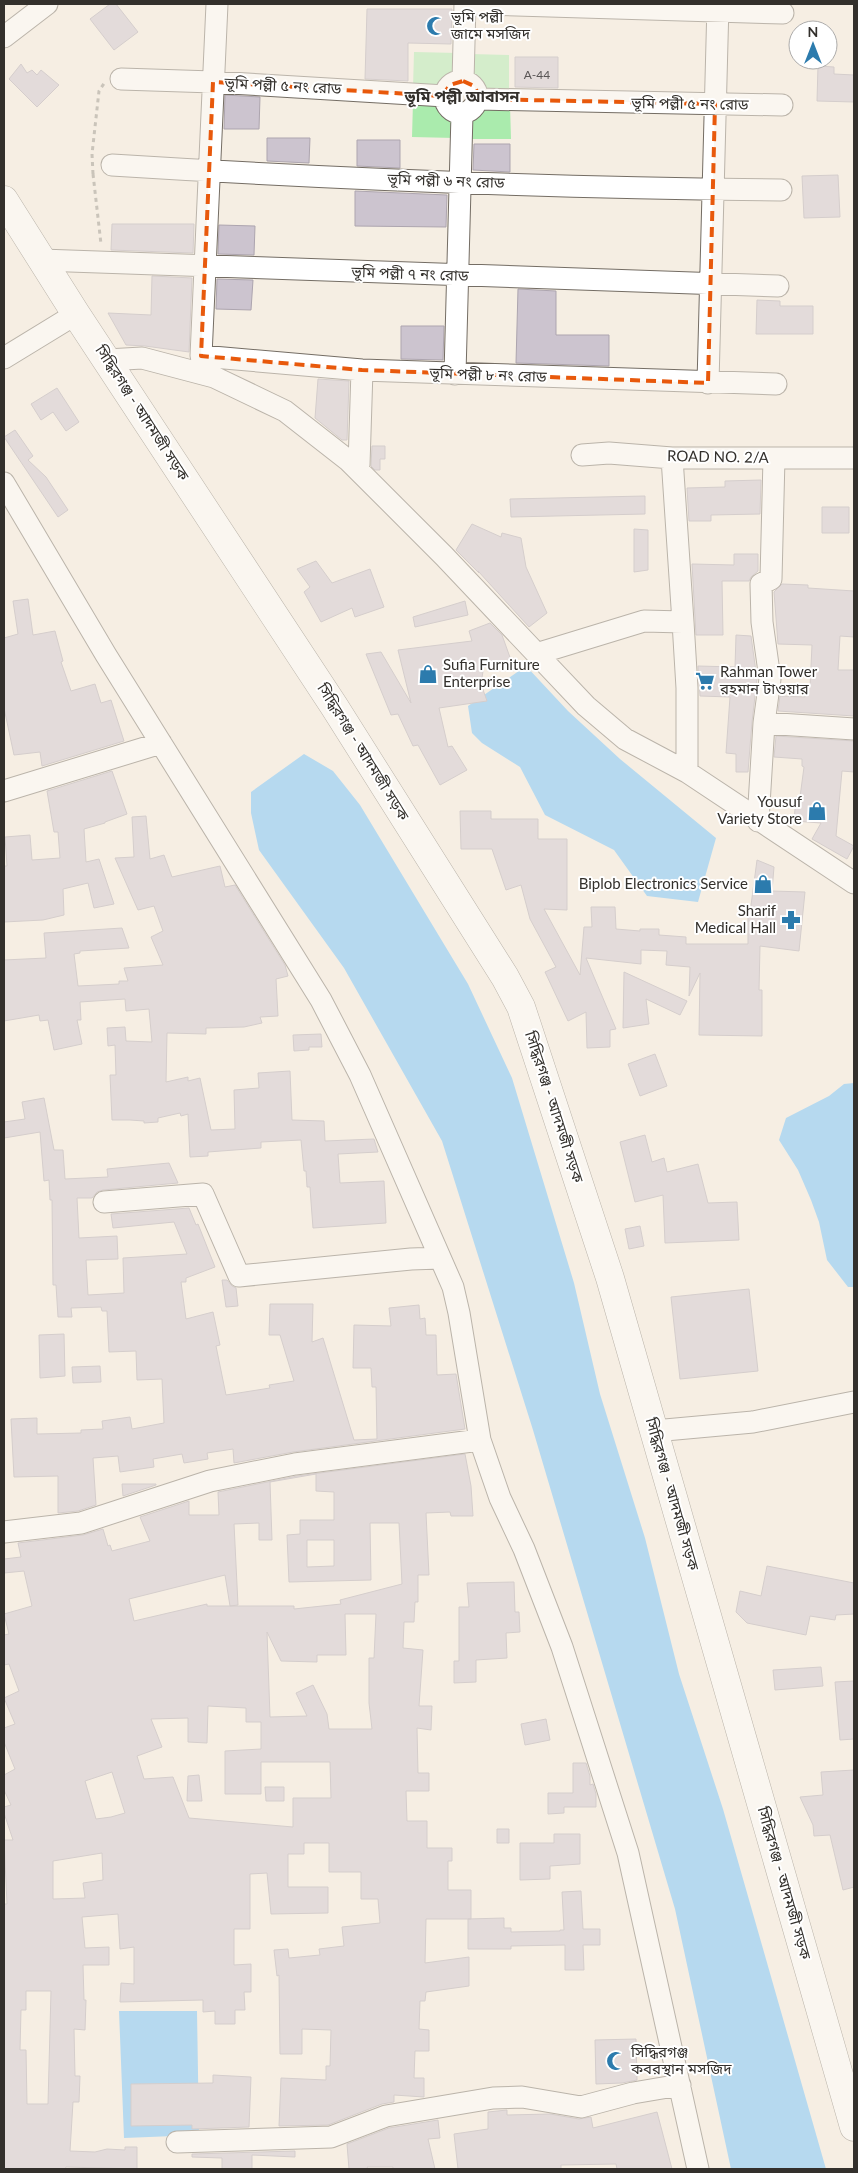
<svg xmlns="http://www.w3.org/2000/svg" width="858" height="2173" font-family="Lato,'Noto Sans Bengali',sans-serif">
  <style>
    .green { fill: #aaebad }
    .water { fill: #68bffd }
    .building { fill: #ccc4cf; stroke: #ada5af; fill-rule: evenodd }
    .lines { fill: none; stroke-linecap: round; stroke-linejoin: round }
    .minor-casing { stroke: #746d64; stroke-width: 23 }
    .major-casing { stroke: #746d64; stroke-width: 29 }
    .path { stroke: #959088; stroke-width: 3; stroke-dasharray: 4 4; stroke-linecap: butt }
    .minor { stroke: #fff; stroke-width: 21 }
    .major { stroke: #fff; stroke-width: 28 }
    .marked { fill: none; stroke: #e8590c; stroke-width: 4; stroke-dasharray: 10 6; stroke-linejoin: round }
    .labels { text-anchor: middle; stroke-width: 4; stroke-linejoin: round; paint-order: stroke }
    .number-label { font-size: 12px; fill: #595555 }
    .poi-label { font-size: 15px; fill: #33302c; stroke: #fff; text-anchor: start }
    .street-label { font-size: 15px; fill: #33302c; stroke: #fff }
    .neighbourhood-label { font-size: 16px; font-weight: bold; fill: #33302c; stroke: #fff }
  </style>
  <rect width="100%" height="100%" fill="#f5eee3"/>
  <path class="green" d="M414,52L458,53L459,77L450,79L443,90L413,88Z
    M470,54L509,55V93L482,92L480,84L469,77Z
    M413,102L443,103L444,111L455,119V138L412,137Z
    M483,104L510,105L511,139H468V118L476,116Z"/>
  <path class="water" d="M526,666L568,711L620,759L716,838L698,902L647,896L614,850L545,815L520,767L482,743L472,733L468,706Z
    M304,754L333,771L360,805L468,984L512,1078L574,1283L600,1394L645,1538L679,1674L723,1809L826,2169H731L675,1909L533,1430L442,1141L344,968L259,850L251,813V792Z
    M854,1083V1287H848L827,1260L819,1222L811,1200L798,1170L779,1140L786,1118L829,1096L844,1084Z
    M119,2011H197L199,2135L124,2138Z"/>
  <path class="building" d="M110,4H116L138,32L114,50L90,19Z
    M367,9H452L451,44L408,43V81L365,79Z
    M515,57H558V88L515,87Z
    M21,64L27,73L32,70L37,75L41,70L59,85L37,107L9,79Z
    M818,66L834,67V74L854,75V102L817,101Z
    M225,95L260,97L259,129H224Z
    M267,138H310L309,163L267,161Z
    M357,140H400V168L357,166Z
    M474,144H510V172L473,170Z
    M838,175L840,217L804,218L802,176Z
    M355,191L447,195L446,227L355,226Z
    M112,224H194L193,253L111,250Z
    M219,225L255,226L254,255L218,254Z
    M152,276L192,278L189,352L145,346L126,345L108,313L151,315Z
    M217,279L253,280L251,310L216,309Z
    M518,289L556,291V335H609V366L516,363Z
    M757,300L780,301V306H813V334H756Z
    M401,326H444L443,360L401,359Z
    M318,379L349,381L347,440H342L315,418Z
    M57,388L79,422L66,431L53,412L41,420L31,404Z
    M15,430L33,456L28,460L46,477L68,510L58,517L4,437Z
    M372,446H385V459H380V470H375L371,466Z
    M761,480L760,514L711,515V521H689L687,488L725,487V481Z
    M645,496V514L511,517L510,499Z
    M822,507H849V533H822Z
    M472,524L501,537L502,533L521,538L526,567L547,613L529,627L478,571L479,573L456,550Z
    M634,529L648,530V570L634,572Z
    M734,554H758V571L751,577L749,581H722L723,635H696L692,564L734,565Z
    M316,561L332,583L370,569L384,607L355,617L352,608L321,622L304,592L310,587L297,569Z
    M782,584L808,585V588L854,591V637L840,636L838,670H854V716L778,711L780,696L805,697L806,686L810,687L812,645L778,644L774,592Z
    M28,599L33,635L55,631L63,661L61,662L71,691L95,684L101,703L111,700L124,741L42,766L40,752L14,755L4,708V638L18,634L13,601Z
    M465,601L468,615L415,627L413,617Z
    M490,623L502,635L512,663L484,665L481,684L487,701L439,708L448,747L452,746L467,770L440,785L418,745L413,746L398,714L391,715L366,654L381,652L411,703L398,650L472,641L469,631Z
    M736,635L751,636L757,679L752,722L748,772H736V754L726,753L730,697L700,696L698,666L735,667Z
    M776,736L854,741V772L842,771L836,836L854,846L847,859L812,839L821,823L794,821L796,797H800L804,767L802,766V759L774,757Z
    M112,771L127,814L105,822V823L84,829L86,862L99,859L114,904L94,908L88,883L63,889L64,915L43,920L4,922V866H7L5,837L30,835L32,860L60,858L58,832H54L47,791Z
    M460,811H491V819H538V839H567V910L544,909L580,975L584,927H592L591,907H615L616,929L640,931V929H659V935L686,937V944H748V913H750L757,860L774,867L772,891L805,892L799,951L760,946L759,990H762V1036L699,1035L700,973L689,996L690,967L666,965L667,951L641,950V964L586,958L616,1029L610,1030V1047L587,1048L586,1012L568,1021L545,972L556,967L530,919L521,885L506,890L492,849H461Z
    M146,816L150,859L164,855L172,877L220,866L225,887L235,885L285,965L288,976L276,979L278,1016L260,1017L262,1023L244,1027L206,1028V1034L167,1033L166,1082L188,1077V1081L200,1078L211,1130L235,1129L234,1090L259,1088L258,1073L290,1071L292,1120L324,1121L325,1141L374,1139L378,1152L338,1154L340,1183L384,1181L386,1223L313,1228L311,1202L310,1187H307L306,1171H304L301,1140L261,1142V1148L208,1152V1156L190,1157L188,1114L181,1116L180,1113L158,1118V1122L144,1123V1121L130,1120H112L110,1075H116L115,1045L108,1046L107,1028L125,1027L126,1041L152,1042L149,1009L126,1011L125,999L80,1002L81,1020H77L82,1044L54,1050L48,1020L40,1021L39,1015L4,1021V960L46,958L44,933L122,928L129,948L80,951V953L74,954L78,986L119,984V981H128L124,968L163,965L151,937L163,931L154,906L138,910L115,858L134,857L132,817Z
    M624,972L687,1001L680,1015L646,999L649,1024L623,1028Z
    M321,1034L322,1047H309V1050L294,1051L293,1035Z
    M655,1054L667,1086L640,1096L628,1064Z
    M44,1098L54,1150H63L65,1179L108,1177L107,1169L169,1163L178,1183L103,1190L97,1192L92,1198H77L79,1238L117,1236L118,1259L86,1260L88,1295L124,1293L123,1258L187,1254L174,1222L113,1228L111,1214L189,1208L196,1225L198,1224L215,1267L186,1278V1282H181L186,1319L213,1312L220,1345L216,1346L226,1395L270,1388L269,1385L294,1381L280,1335H269L270,1304H313L312,1342L323,1338L354,1440L377,1439L376,1387H372L371,1368H353L354,1325L391,1326L389,1308L419,1305L420,1319L425,1318L426,1335H436L437,1375L456,1374L465,1429L293,1452L234,1463L233,1449L207,1453L208,1459L184,1463L182,1454L153,1459L154,1467L120,1472L118,1456L93,1458L96,1505L78,1511L58,1513V1476L14,1477L11,1419L37,1418V1434L81,1433V1430L103,1429L102,1421L130,1417L132,1429L164,1423L162,1379L137,1380L136,1351L109,1352L107,1311H102L101,1307L71,1308L72,1317H58L56,1285H53L52,1200H50L49,1180L44,1181L40,1132L4,1138V1122L25,1119L22,1102Z
    M645,1135L652,1162L664,1158L667,1172L698,1164L708,1203L737,1202L739,1240L665,1243L663,1195L635,1202L620,1142Z
    M640,1226L644,1246L629,1249L625,1229Z
    M222,1280H227L232,1286L236,1288L238,1306L226,1307Z
    M749,1289L758,1371L680,1379L671,1297Z
    M64,1334L65,1376L40,1378L39,1335Z
    M100,1366L101,1382L73,1383L72,1367Z
    M465,1454L471,1486L473,1516H451L450,1512L426,1513L429,1575H418V1602H415L414,1622H404L403,1648L423,1650L419,1706H432L431,1730L417,1728L418,1773H429V1791H406L407,1821H427V1848H452V1861H448V1890H471V1919H426L425,1963L469,1957V1986L426,1992L425,2001H420L419,2029L429,2030V2051H415L414,2078H424V2097L394,2095V2102L382,2104L328,2125L279,2126L281,2078L326,2080V2066H330L331,2030L302,2029V2054H280L279,1975L277,1976L274,1950L288,1949L289,1958L320,1955L319,1949L344,1946L342,1927L380,1923L378,1899H361V1872H329V1843H304V1854H288V1887H328V1913L271,1914L267,1873L250,1874V1929H234V1965L251,1964V1992H244L245,2010H235V2024H215V2011L203,2012V2000L120,2002L121,1983L134,1984V1947L120,1949L118,1914L82,1917L85,1948L109,1947V1965H83L84,2000H86L85,2030L74,2029L75,2076H80L79,2102H73L70,2151L95,2152L107,2149L125,2150V2147H137V2169L66,2167L65,2169H4V1904H7L4,1840H13L4,1813V1807L11,1805L4,1790V1775L15,1769L4,1742V1728L15,1724L4,1698L19,1691L9,1664L4,1665V1635L9,1634L4,1614L32,1606L24,1571L4,1573V1559L21,1557L18,1543L83,1535L103,1529L108,1546L110,1545L112,1551L150,1541L140,1517L189,1501V1515H219L218,1492L297,1476ZM316,1474V1491L334,1492V1520H300V1534L287,1535L289,1582L371,1580L370,1523H399L402,1584L340,1600L341,1604L294,1609V1606H207V1604L134,1621L129,1599L225,1575L230,1606L238,1605L234,1524L259,1523V1540H272L270,1482ZM307,1540H334V1566L307,1567ZM345,1614H376L374,1658H369V1703L372,1729H329L327,1714L313,1685L296,1693L307,1716L270,1717L267,1632L281,1661L317,1662V1655H346ZM208,1706L246,1708V1722H261V1749L225,1751V1794H261V1762H330L331,1798H293V1827L189,1818L173,1777L144,1779L137,1756L162,1747L151,1719L188,1718V1742L207,1743ZM112,1772L125,1813L111,1817L96,1819L85,1781ZM102,1853L103,1880L83,1883L85,1898L53,1899V1861ZM26,1991H51L48,2104H27L26,2050H20L21,2010H26Z
    M122,1484H156V1485L123,1496Z
    M767,1566L854,1583V1614L836,1615L835,1620L810,1616L806,1635L747,1623L736,1612L740,1591L761,1596Z
    M514,1582L515,1612H519L520,1632L506,1633L507,1658L476,1660V1682L454,1683V1661H459V1607H469L467,1583Z
    M821,1667L823,1686L775,1690L773,1670Z
    M854,1681V1739L840,1740L835,1682Z
    M546,1719L550,1740L525,1745L521,1724Z
    M573,1763H586L590,1776V1785L593,1784L596,1794V1807H564V1813L548,1814V1793H573Z
    M854,1770V1887L843,1890L830,1835L814,1836L813,1825L800,1797L823,1795L821,1772Z
    M199,1775L202,1801H187L188,1776Z
    M265,1787H284V1801H266Z
    M497,1829H509V1843H497Z
    M554,1834H580V1864L550,1866V1879L520,1880V1843H554Z
    M581,1891L583,1929H600V1945H583L584,1970H565V1945L511,1946V1949H468V1919L504,1918V1928H511V1932L560,1931V1930H564L562,1892Z
    M636,2039L637,2080L622,2083L596,2084L595,2040Z
    M213,2075L251,2077L249,2127L192,2129V2125L131,2126V2084L213,2083Z
    M507,2110V2115L550,2114L579,2119L591,2117L593,2128L657,2112L672,2169H617L616,2164L561,2165V2169H458L454,2134L488,2129V2112Z
    M438,2120L440,2138L428,2139L435,2169H393V2167H367L368,2169H349L347,2144L389,2128Z
    M295,2151V2157L252,2155V2169H222V2158L192,2157V2154Z"/>
  <g class="lines">
    <g class="minor-casing">
      <path id="minor" d="M217,4L201,356L362,370L776,384
        M481,4L783,13
        M4,37L47,4
        M121,79L213,82L445,96
        M445 97a16 16 0 1 1 32 0a16 16 0 1 1-32 0Z
        M463,81L465,4
        M478,99L782,105
        M112,165C334,179 558,188 781,190
        M41,260L778,286
        M4,358L76,314
        M107,360L142,358L214,377L285,411L349,461L444,556L586,706L625,739L687,772L854,883
        M455,374L462,114
        M708,383L718,4
        M582,455L609,453L672,458H854
        M359,465L362,370
        M4,483L106,655L321,1000L360,1075L453,1287L459,1313L480,1440L500,1498L524,1549L562,1647L628,1853L698,2169
        M683,622L687,688V772
        M536,654L644,621L683,622L672,458
        M764,723L854,729
        M4,791L161,743
        M758,821L764,723L770,679L762,622L761,584L771,579L774,458
        M104,1202L203,1194L239,1276L411,1259L440,1258
        M654,1431L753,1422L854,1402
        M4,1532L81,1523L210,1481L295,1464L480,1440
        M177,2142L331,2137L386,2116L493,2098L522,2097L581,2107L633,2093L680,2085"/>
    </g>
    <g class="major-casing">
      <path id="major" d="M4,200L76,314L334,706L505,977L521,1007L610,1278L854,2127"/>
    </g>
    <path class="path" d="M93,174L92,154L99,91L105,82
      M93,174L101,244"/>
    <use href="#minor" class="minor"/>
    <use href="#major" class="major"/>
  </g>
  <path d="M0 0H858V2173H0ZM463,81L474,86L481,99L715,104L708,383L362,370L201,356L213,82L442,96L450,85Z" fill="#f5eee3" fill-opacity=".55" fill-rule="evenodd"/>
  <path class="marked" d="M463,81L474,86L481,99L715,104L708,383L362,370L201,356L213,82L442,96L450,85Z"/>
  <defs>
    <g id="mosque-bare" transform="scale(1.5)"><path d="M3.5-4.9A6 6 0 1 0 3.5 4.9A5 5 0 1 1 3.5-4.9Z" fill="#2c7bad" stroke="#fff" stroke-width="2.5" paint-order="stroke"/></g>
    <g id="shop-bare" transform="scale(1.5)"><path d="M-5-2.5h2.3a2.7 3.5 0 0 1 5.4 0H5L5.5 6h-11ZM-1.5-2.5h3a1.5 2.3 0 0 0-3 0Z" fill="#2c7bad" stroke="#fff" stroke-width="2.5" paint-order="stroke"/></g>
    <g id="supermarket-bare" transform="scale(1.5)"><path d="M-6-5.5h2.5l.6 2H6L4.5 2H-2.5L-4.4-4H-6ZM-1.5 3.2a1.3 1.3 0 1 0 .1 0ZM3 3.2a1.3 1.3 0 1 0 .1 0Z" fill="#2c7bad" stroke="#fff" stroke-width="2.5" paint-order="stroke"/></g>
    <g id="pharmacy-bare" transform="scale(1.5)"><path d="M-2-6h4v4h4v4h-4v4h-4v-4h-4v-4h4Z" fill="#2c7bad" stroke="#fff" stroke-width="2.5" paint-order="stroke"/></g>
  </defs>
  <g fill-rule="evenodd">
    <use href="#mosque-bare" x="436" y="26"/>
    <use href="#shop-bare" x="428" y="674"/>
    <use href="#supermarket-bare" x="705" y="681"/>
    <use href="#shop-bare" x="817" y="811"/>
    <use href="#shop-bare" x="763" y="884"/>
    <use href="#pharmacy-bare" x="791" y="920"/>
    <use href="#mosque-bare" x="616" y="2061"/>
  </g>
  <g class="labels">
    <g class="number-label">
      <text x="537" y="79">A-44</text>
    </g>
    <g class="poi-label">
      <text x="451" y="22">ভূমি পল্লী<tspan x="451" dy="17">জামে মসজিদ</tspan></text>
      <text x="443" y="670">Sufia Furniture<tspan x="443" dy="17">Enterprise</tspan></text>
      <text x="720" y="677">Rahman Tower<tspan x="720" dy="17">রহমান টাওয়ার</tspan></text>
      <text x="802" y="807" text-anchor="end">Yousuf<tspan x="802" dy="17">Variety Store</tspan></text>
      <text x="748" y="889" text-anchor="end">Biplob Electronics Service</text>
      <text x="776" y="916" text-anchor="end">Sharif<tspan x="776" dy="17">Medical Hall</tspan></text>
      <text x="631" y="2057">সিদ্ধিরগঞ্জ<tspan x="631" dy="17">কবরস্থান মসজিদ</tspan></text>
    </g>
    <g class="street-label">
      <text transform="translate(283 86) rotate(3)" y="5">ভূমি পল্লী ৫ নং রোড</text>
      <text transform="translate(690 104) rotate(1)" y="5">ভূমি পল্লী ৫ নং রোড</text>
      <text transform="translate(446 181) rotate(2)" y="5">ভূমি পল্লী ৬ নং রোড</text>
      <text transform="translate(410 274) rotate(2)" y="5">ভূমি পল্লী ৭ নং রোড</text>
      <text transform="translate(488 375) rotate(2)" y="5">ভূমি পল্লী ৮ নং রোড</text>
      <text transform="translate(142 413) rotate(57)" y="5">সিদ্ধিরগঞ্জ - আদমজী সড়ক</text>
      <text transform="translate(718 457) rotate(1)" y="5">ROAD NO. 2/A</text>
      <text transform="translate(363 752) rotate(58)" y="5">সিদ্ধিরগঞ্জ - আদমজী সড়ক</text>
      <text transform="translate(554 1107) rotate(72)" y="5">সিদ্ধিরগঞ্জ - আদমজী সড়ক</text>
      <text transform="translate(672 1494) rotate(74)" y="5">সিদ্ধিরগঞ্জ - আদমজী সড়ক</text>
      <text transform="translate(784 1883) rotate(74)" y="5">সিদ্ধিরগঞ্জ - আদমজী সড়ক</text>
    </g>
    <g class="neighbourhood-label">
      <text x="462" y="102">ভূমি পল্লী আবাসন</text>
    </g>
  </g>
  <rect width="858" height="2173" fill="none" stroke="#33302c" stroke-width="10"/>
  <g transform="translate(813 45)"><circle r="24" fill="#ffffff" stroke="#adacab"/>
  <path d="M0-4L9 19L0 12L-9 19Z" fill="#2c7bad"/>
  <text y="-8" font-size="14" font-weight="bold" text-anchor="middle" fill="#33302c">N</text>
  </g>
</svg>
